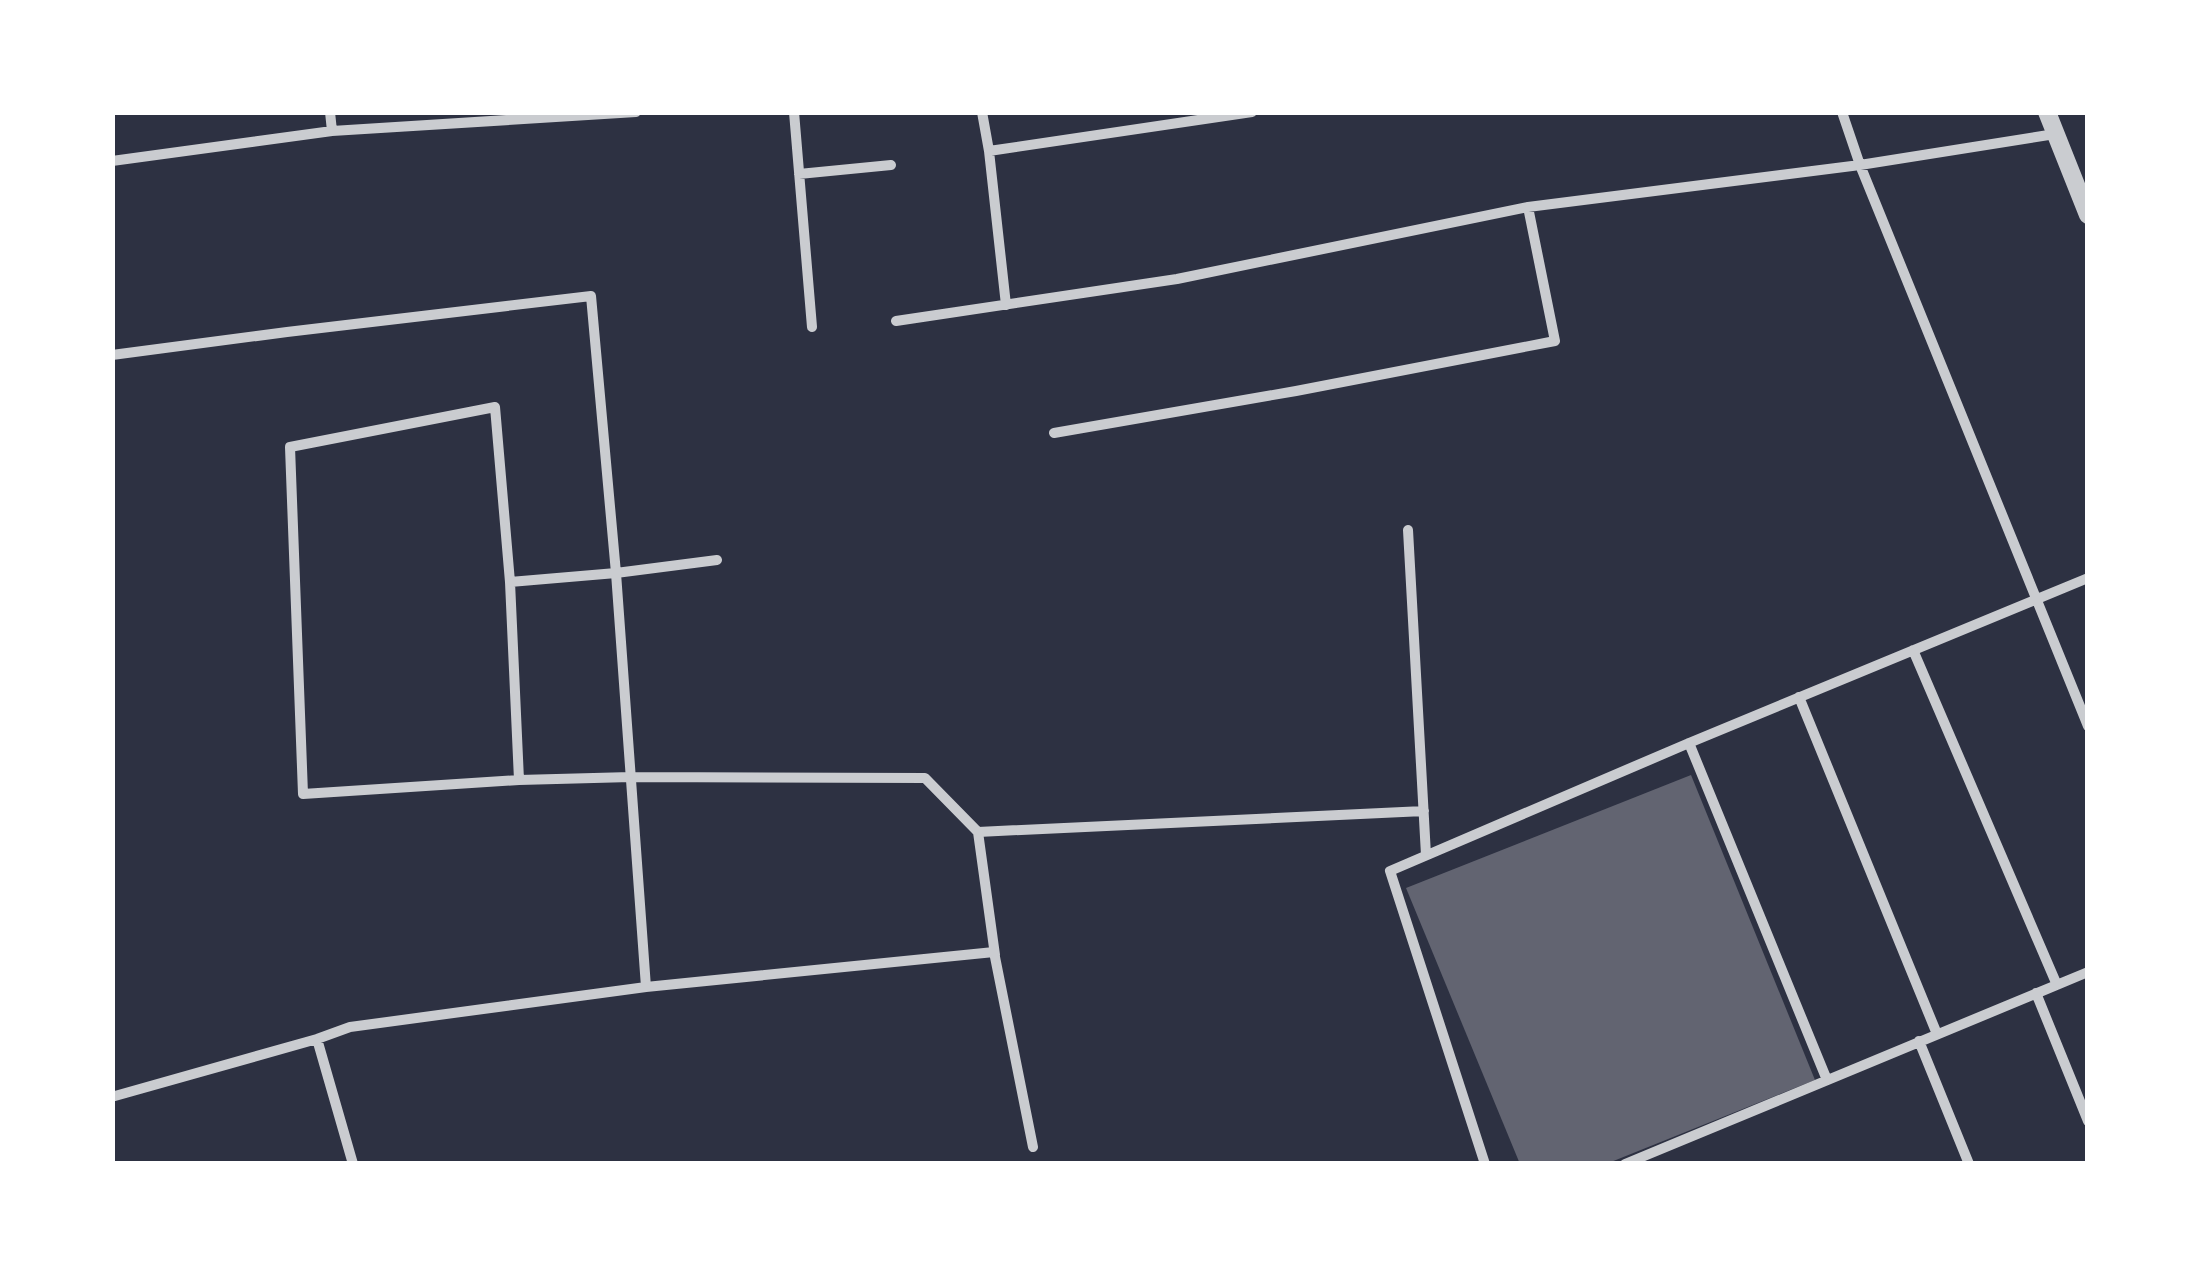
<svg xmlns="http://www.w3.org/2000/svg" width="2200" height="1276" font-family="'IBM Plex Sans',sans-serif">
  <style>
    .building { fill: #626471 }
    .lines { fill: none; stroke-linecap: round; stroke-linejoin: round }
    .minor { stroke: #caccd0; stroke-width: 10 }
    .tertiary { stroke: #caccd0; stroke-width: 18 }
  </style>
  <rect width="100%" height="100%" fill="#2d3142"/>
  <path class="building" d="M1691,775L1815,1080L1606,1164H1520L1406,888Z"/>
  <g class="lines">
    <path class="minor" d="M330,112L332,131
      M794,112L812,327
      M982,112L989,151L1252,112
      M1842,112L1860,165L2088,726
      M989,151L1006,305
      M112,161L332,131L636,112
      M799,174L891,165
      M896,321L1177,279L1528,207L1860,165L2055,134
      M112,355L287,332L591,296L616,573L646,987
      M1054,433L1296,391L1555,341L1528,207
      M1408,530L1426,855
      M510,582L616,573L717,560
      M1913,650L2057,985
      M1799,697L1937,1034
      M1689,743L1827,1080
      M519,780L510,582L495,407L290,447L303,794L519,780L631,777L925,778L978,832L1424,811
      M978,832L995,955
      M2036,993L2088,1121
      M317,1039L353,1164
      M1919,1041L1969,1164
      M115,1096L317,1039L350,1027L646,987L994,952L1033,1147
      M1485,1164L1390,871L1689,743L2088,578
      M1625,1164L2088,972"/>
    <path class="tertiary" d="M2047,112L2088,215"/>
  </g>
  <rect width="2200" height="1276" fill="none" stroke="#ffffff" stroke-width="230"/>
</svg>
